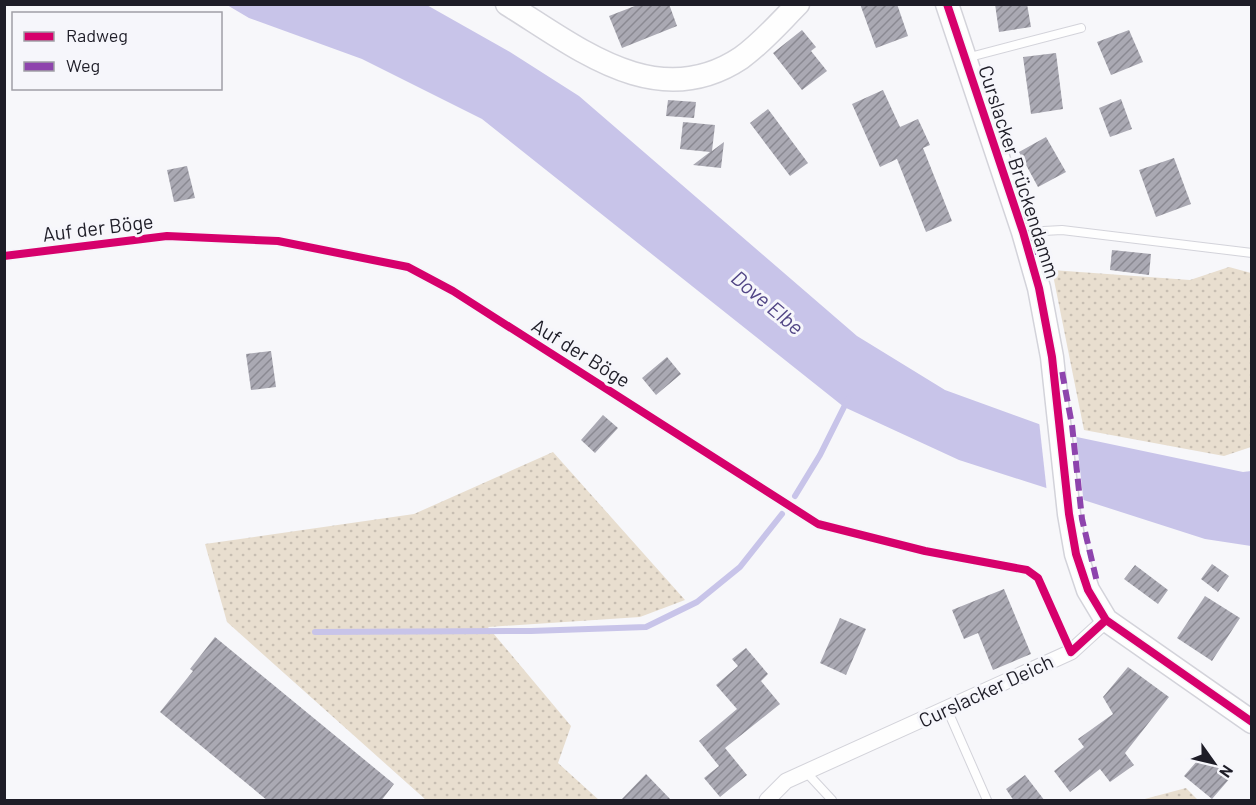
<svg xmlns="http://www.w3.org/2000/svg" width="1256" height="805" font-family="Barlow,sans-serif">
  <style>
    .grass { fill: url(#grass-dots) }
    .water { fill: #c8c4e9 }
    .pier { fill: #f7f7fa }
    .lines { fill: none; stroke-linecap: round; stroke-linejoin: round }
    .stream { stroke: #c8c4e9; stroke-width: 6 }
    .building { fill: url(#building-hatch) }
    .lane-casing { stroke: #d3d3da; stroke-width: 10 }
    .street-casing { stroke: #d3d3da; stroke-width: 17 }
    .secondary-casing { stroke: #d3d3da; stroke-width: 25 }
    .lane { stroke: #fefefe; stroke-width: 8 }
    .street { stroke: #fefefe; stroke-width: 15 }
    .secondary { stroke: #fefefe; stroke-width: 22 }
    .quiet { stroke: #8e44ad; stroke-width: 6; stroke-dasharray: 12 6; stroke-linecap: butt }
    .cycleway-casing { stroke: #f6f6fb; stroke-width: 11 }
    .cycleway { stroke: #d6006c; stroke-width: 8 }
    .labels { text-anchor: middle; stroke-width: 6; stroke-linejoin: round; paint-order: stroke }
    .street-label { font-size: 20px; fill: #1e1d27; stroke: #f6f6fb }
    .water-label { font-size: 21px; font-style: italic; fill: #524686; stroke: #f6f6fb }
  </style>
  <defs>
    <pattern id="grass-dots" width="8" height="8" patternUnits="userSpaceOnUse" patternTransform="scale(1.5)"><rect width="8" height="8" fill="#e8decf"/><path d="M2 2h.1M6 6h.1" fill="none" stroke="#c7beb2" stroke-width="1.8" stroke-linecap="round"/></pattern>
    <pattern id="building-hatch" width="6" height="6" patternUnits="userSpaceOnUse" patternTransform="scale(1.5)"><rect width="6" height="6" fill="#aaa9b3"/><path d="M-1 1l2-2M0 6l6-6M5 7l2-2" fill="none" stroke="#8a8992"/></pattern>
  </defs>
  <rect width="100%" height="100%" fill="#f7f7fa"/>
  <path class="grass" d="M1229,267L1251,273V447L1224,456L1084,430L1052,270L1190,280Z
    M553,452L685,600L640,617L488,627L571,726L558,763L599,800H426L227,622L205,544L414,514Z
    M1186,788L1198,800H1141Z"/>
  <path class="water" d="M425,4L510,52L579,96L857,336L945,390L1072,436L1243,472L1251,471V546L1205,539L959,460L844,407L482,119L362,59L249,18L227,5Z"/>
  <path class="pier" d="M1039,421L1076,434L1084,505L1047,493Z"/>
  <g class="lines">
    <path class="stream" d="M795,496L820,455L848,399
      M315,632L531,631L646,627L697,602L740,567L782,514"/>
  </g>
  <path class="building" d="M640,4H669L677,26L622,48L609,16Z
    M860,4H897L908,36L876,48Z
    M995,4H1027L1031,27L999,32Z
    M802,30L816,47L811,51L827,71L802,90L773,53Z
    M1129,30L1143,62L1111,75L1097,42Z
    M1056,53L1063,109L1031,114L1023,57Z
    M883,90L900,127L918,119L930,145L923,148L952,221L926,232L897,159L880,167L852,104Z
    M1121,99L1132,129L1110,137L1099,108Z
    M668,100L696,102L694,118L666,116Z
    M768,109L808,163L790,176L750,123Z
    M683,122L715,125L712,151L724,142L721,168L693,165L710,152L680,149Z
    M1046,137L1066,172L1038,187L1019,152Z
    M1174,158L1191,204L1156,217L1139,170Z
    M187,166L195,198L174,202L167,170Z
    M1112,250L1151,254L1149,275L1110,270Z
    M271,351L276,387L251,390L246,354Z
    M667,357L681,374L656,395L642,378Z
    M603,415L618,428L595,453L581,440Z
    M1212,564L1229,576L1218,592L1201,579Z
    M1135,565L1168,590L1158,604L1124,579Z
    M1004,589L1031,654L993,670L978,633L964,639L952,610Z
    M1205,596L1240,618L1212,661L1177,638Z
    M840,618L866,629L846,675L820,663Z
    M215,637L394,784L381,801H268L160,712L193,671L190,669Z
    M746,648L768,674L761,681L780,704L725,748L747,775L720,797L704,778L719,766L699,741L737,709L716,685L738,666L732,659Z
    M1128,667L1169,697L1125,753L1134,765L1110,782L1100,769L1070,792L1054,771L1084,747L1078,739L1113,714L1103,697Z
    M1204,753L1231,777L1212,799L1184,776Z
    M646,774L672,801H620Z
    M1025,775L1045,801H1014L1006,789Z"/>
  <g class="lines">
    <g class="lane-casing">
      <path id="lane" d="M966,58L1081,28
        M1025,232L1062,230L1252,253
        M4,256L167,236L278,241L408,267L453,291L818,524L925,551L1027,570L1038,578L1071,652
        M947,709L987,800
        M806,772L832,800"/>
    </g>
    <g class="street-casing">
      <path id="street" d="M767,800L786,781L1071,652L1106,620"/>
    </g>
    <g class="secondary-casing">
      <path id="secondary" d="M507,4C578,48 657,114 741,58C762,43 780,22 798,4
        M947,4L1023,232L1039,288L1052,357L1069,514L1076,554L1088,590L1106,620L1252,722"/>
    </g>
    <use href="#lane" class="lane"/>
    <use href="#street" class="street"/>
    <use href="#secondary" class="secondary"/>
    <path class="quiet" d="M1025,212L1038,254
      M1062,372L1072,425L1082,519L1097,582"/>
    <g class="cycleway-casing">
      <path id="cycleway" d="M947,4L1023,232L1039,288L1052,357L1069,514L1076,554L1088,590L1106,620L1252,722
        M4,256L167,236L278,241L408,267L453,291L818,524L925,551L1027,570L1038,578L1071,652L1106,620"/>
    </g>
    <use href="#cycleway" class="cycleway"/>
  </g>
  <g class="labels">
    <g class="street-label">
      <text transform="translate(1019 172) rotate(72)" y="7">Curslacker Brückendamm</text>
      <text transform="translate(98 228) rotate(-7)" y="7">Auf der Böge</text>
      <text transform="translate(581 353) rotate(32)" y="7">Auf der Böge</text>
      <text transform="translate(986 691) rotate(-25)" y="7">Curslacker Deich</text>
    </g>
    <g class="water-label">
      <text transform="translate(767 303) rotate(40)" y="7">Dove Elbe</text>
    </g>
  </g>
  <rect width="1256" height="805" fill="none" stroke="#1e1d27" stroke-width="12"/>
  <rect x="12" y="12" width="210" height="78" fill="#f6f6fb" stroke="#a09fa6" stroke-width="1.5"/>
  <rect x="24" y="32" width="30" height="9" fill="#d6006c" stroke="#a09fa6" stroke-width="1.5"/>
  <text x="66" y="42" font-size="18" fill="#1e1d27">Radweg</text>
  <rect x="24" y="62" width="30" height="9" fill="#8e44ad" stroke="#a09fa6" stroke-width="1.5"/>
  <text x="66" y="72" font-size="18" fill="#1e1d27">Weg</text>
  <g transform="translate(1214 763) rotate(124)" stroke="#f6f6fb" stroke-width="4.5" paint-order="stroke">
  <path d="M0-4.5L10 22L0 15L-10 22Z" fill="#1e1d27"/>
  <text y="-9" font-size="16" font-weight="bold" text-anchor="middle" fill="#1e1d27">N</text>
  </g>
</svg>
